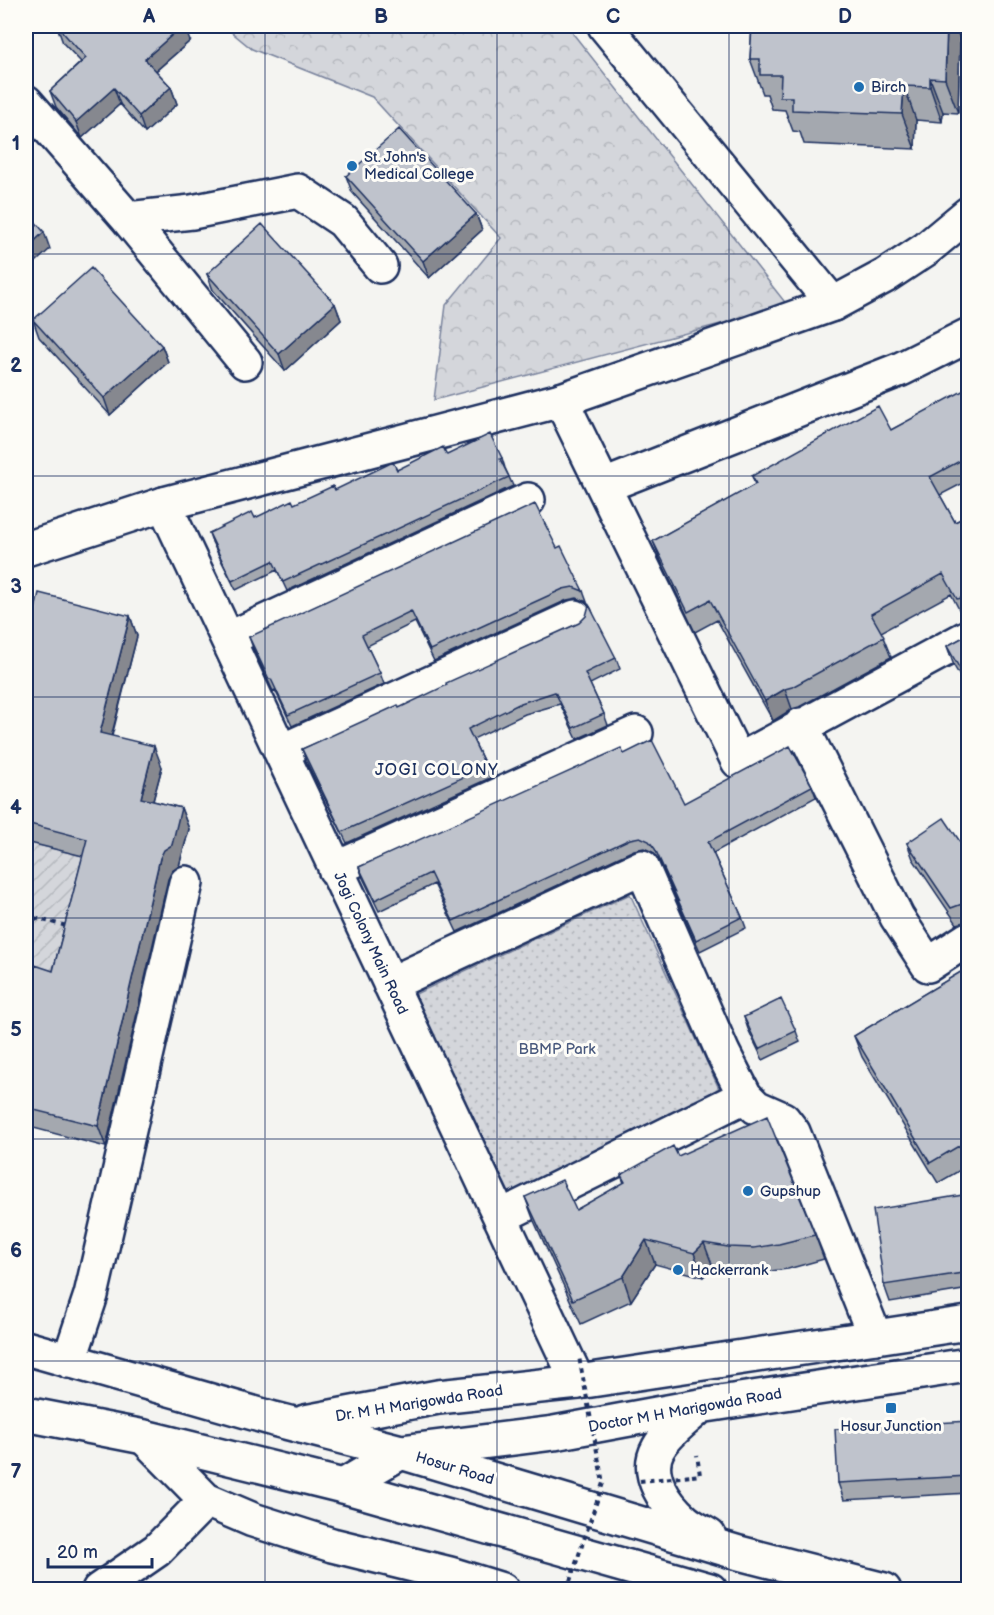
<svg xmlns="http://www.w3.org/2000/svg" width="994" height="1615" font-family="'Balsamiq Sans',sans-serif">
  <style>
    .forest { fill: url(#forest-crowns); stroke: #78829c; stroke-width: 1.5 }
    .park { fill: url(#park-dots); stroke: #78829c; stroke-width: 1.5 }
    .garden { fill: url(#garden-furrows); stroke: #78829c; stroke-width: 1.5 }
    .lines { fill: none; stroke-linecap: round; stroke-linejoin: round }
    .minor-casing { stroke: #1b2f5e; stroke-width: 38 }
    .major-casing { stroke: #1b2f5e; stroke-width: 38 }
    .path { stroke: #1b2f5e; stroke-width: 4; stroke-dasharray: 4.5 4.5; stroke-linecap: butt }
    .minor { stroke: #fdfcf7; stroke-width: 33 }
    .major { stroke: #fdfcf7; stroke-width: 33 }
    .path-bridge { stroke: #1b2f5e; stroke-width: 4; stroke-dasharray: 4.5 4.5; stroke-linecap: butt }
    .wall { fill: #a4a8af; stroke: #1b2f5e; stroke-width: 1.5 }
    .shaded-wall { fill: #86888f; stroke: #1b2f5e; stroke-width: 1.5 }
    .building { fill: #bfc3cc; stroke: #1b2f5e; stroke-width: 1.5 }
    .grid { fill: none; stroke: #1b2f5e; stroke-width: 1.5; stroke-opacity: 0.55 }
    .poi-dot { fill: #1f6fb2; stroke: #fdfcf7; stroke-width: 2 }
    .labels { text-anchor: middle; stroke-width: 6; stroke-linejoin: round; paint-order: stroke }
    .poi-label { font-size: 15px; fill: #1b2f5e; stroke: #fdfcf7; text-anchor: start }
    .street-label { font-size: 15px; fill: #1b2f5e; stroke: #fdfcf7 }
    .park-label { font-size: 15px; fill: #49597d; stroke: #fdfcf7 }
    .neighbourhood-label { font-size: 16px; letter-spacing: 1.5px; fill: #1b2f5e; stroke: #fdfcf7 }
    .neatline { fill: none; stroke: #1b2f5e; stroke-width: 2 }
    .grid-label { font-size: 20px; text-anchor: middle; font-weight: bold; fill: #1b2f5e }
  </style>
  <defs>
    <pattern id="forest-crowns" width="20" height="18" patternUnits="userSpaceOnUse" patternTransform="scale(1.5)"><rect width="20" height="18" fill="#d4d6db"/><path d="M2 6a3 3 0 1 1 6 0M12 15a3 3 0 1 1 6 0" fill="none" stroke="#b5b8be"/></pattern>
    <pattern id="park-dots" width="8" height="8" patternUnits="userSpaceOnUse" patternTransform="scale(1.5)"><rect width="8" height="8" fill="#d4d6db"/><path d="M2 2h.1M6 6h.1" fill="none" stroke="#b5b8be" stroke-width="1.8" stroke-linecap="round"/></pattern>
    <pattern id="garden-furrows" width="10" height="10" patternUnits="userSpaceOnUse" patternTransform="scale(1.5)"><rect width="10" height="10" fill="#d4d6db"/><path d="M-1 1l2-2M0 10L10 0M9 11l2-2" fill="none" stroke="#b5b8be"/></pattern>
  </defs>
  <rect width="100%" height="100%" fill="#f4f4f1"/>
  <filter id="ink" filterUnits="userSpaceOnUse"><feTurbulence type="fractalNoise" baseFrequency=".0167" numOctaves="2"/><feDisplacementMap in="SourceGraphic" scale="12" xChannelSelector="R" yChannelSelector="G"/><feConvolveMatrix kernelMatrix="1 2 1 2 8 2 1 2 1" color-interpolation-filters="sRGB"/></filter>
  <g filter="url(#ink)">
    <path class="forest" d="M224,26H567L788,306L434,400L446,305L501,238L372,97L252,49Z"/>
    <path class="park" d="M630,894L721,1093L503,1197L411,996Z"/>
    <path class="garden" d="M26,842L95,859L61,990L26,1002Z"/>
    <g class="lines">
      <g class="minor-casing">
        <path id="minor" d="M605,26L833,304
          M26,102L128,219L192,212L298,191L343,221L380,266
          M128,219L245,362
          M561,400L738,761L968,637
          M604,486L901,369L967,336L968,339
          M164,504L578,1382
          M228,639L528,500
          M801,725L897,917L928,965L968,939
          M282,751L575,617
          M335,869L636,733
          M390,984L642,867L723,1053L745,1096L756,1107L783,1119L793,1132L875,1337
          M500,1217L745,1096
          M69,1361L91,1295L186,883
          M144,1437L206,1500L253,1520L332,1545L450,1574L502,1590
          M99,1590L157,1550L206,1500"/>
      </g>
      <g class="major-casing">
        <path id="major" d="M26,549L164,504L561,400L833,304L885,276L926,249L968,214
          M26,1348L274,1419L401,1452L739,1553L884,1590
          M700,1406C687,1419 667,1432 658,1449C644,1474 666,1505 685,1521C692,1527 701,1531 709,1536
          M26,1414L144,1437L343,1486L710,1590
          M305,1422L438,1397L578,1382L968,1323
          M343,1486L401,1452L554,1433L700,1406L968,1365"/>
      </g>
      <path class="path" d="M26,916L67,926
        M692,1476L700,1475L697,1455"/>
      <use href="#minor" class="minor"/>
      <use href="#major" class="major"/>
      <path class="path-bridge" d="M640,1481L692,1476
        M567,1590L603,1483L579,1357"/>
    </g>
    <path class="wall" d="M57,26L118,29L190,41L156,71L171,87L177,104L145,133L120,104L82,138L56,107L50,91L81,62L63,43Z
      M752,26H964L963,39H960L958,113L943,112L942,122L916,120L915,149L804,144L800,132L793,131L785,110L772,109L767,94H763L750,59Z
      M346,176L476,214L482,230L429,278L352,192Z
      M207,274L335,304L341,320L285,371L213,290Z
      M33,320L162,346L168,362L110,415L39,337Z
      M969,389V480L940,495L955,522L969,515V618L964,619L951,594L881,632L891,657L799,707L792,709L773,721L717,620L695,632L661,561L653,541L755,485L752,476L891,430Z
      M447,455L502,458L505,468L513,486L287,591L277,570L236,590L212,542L209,533L397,470Z
      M557,548L583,591L587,602L577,598L567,600L434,661L415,622L367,646L380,673L384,684L292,726L275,690L273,691L253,648L249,637Z
      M130,616L137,636L112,736L162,767L153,801L181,808L189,829L179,866L172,871L168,879L106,1147L26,1126V983L31,985L53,971L83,856L26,842V646Z
      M969,634V692L954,666L947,646Z
      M616,658L620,669L590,684L604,714L608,725L577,739L560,704L525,714L473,739L486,767L490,778L347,843L306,761L302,749L399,708Z
      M624,754L684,803L812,786L816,797L713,853L742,917L746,928L700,951L659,860L653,852L644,848L634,850L457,932L434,884L379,911L363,878L359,867Z
      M907,843L969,855V921L957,924L913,859Z
      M969,967V1165L938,1183L862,1057L854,1036Z
      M744,1017L796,1031L800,1042L763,1060L748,1029Z
      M678,1156L815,1235L824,1259L788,1269L762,1272L737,1271L713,1267L703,1277L655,1264L631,1301L581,1324L534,1221L525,1197L576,1210L624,1183L621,1175Z
      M969,1194V1289L890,1302L884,1285Z
      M969,1421V1493L844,1500L838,1483Z"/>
    <path class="shaded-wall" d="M182,26H184L190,41L151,75L145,59Z
      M947,26H955L960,39L958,113L945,79Z
      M958,26H964L963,39Z
      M930,78L943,112L942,122L930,87Z
      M904,86L916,120L915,149L902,114Z
      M171,87L177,104L145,133L139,116Z
      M114,88L120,104L82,138L76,122Z
      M476,214L482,230L429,278L423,261Z
      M44,232L50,249L26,271V249Z
      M335,304L341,320L285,371L279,354Z
      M162,346L168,362L110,415L104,398Z
      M130,616L137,636L107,753L100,733Z
      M785,689L792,709L773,721L765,701Z
      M154,746L162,767L148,819L141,798Z
      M181,808L189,829L179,866L172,871L168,879L106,1147L98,1126L160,858Z
      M646,1240L655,1264L631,1301L623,1277Z
      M704,1243L713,1267L703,1277L694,1253Z"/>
    <path class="building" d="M57,26H115L118,29L122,26H182L145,59L171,87L139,116L114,88L76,122L50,91L86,58Z
      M752,26H947L945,79L930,78V87L904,86L902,114L792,110V97H780L781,75H760V59H750Z
      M399,129L476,214L423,261L346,176Z
      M26,211L44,232L26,249Z
      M262,224L335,304L279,354L207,274Z
      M91,268L162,346L104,398L33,320Z
      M968,388L969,456L930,477L955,522L969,515V600L962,598L957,599L943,574L871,614L884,637L792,687L785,689L765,701L710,600L688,612L653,541L756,484L752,476L878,406L891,430Z
      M490,434L502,458L500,459L509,477L283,582L273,561L232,581L209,533L252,512L255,518L292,500L294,504L333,486L335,490L393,462L397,470L443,447L447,455Z
      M535,504L557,548L561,546L583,591L573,587L563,589L430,650L411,611L362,635L380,673L288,715L271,679H269L249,637Z
      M39,593L130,616L100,733L154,746L141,798L181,808L172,845L164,850L160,858L98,1126L26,1108V983L31,985L35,965L53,971L87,839L26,823V646Z
      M589,605L616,658L585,673L604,714L573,728L555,692L521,703L468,729L486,767L342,832L302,749L396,706L398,705L399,708L447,685L446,683L579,623L586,616Z
      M969,634V685L947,646Z
      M652,740L684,803L790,746L812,786L708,842L742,917L696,940L655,849L649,841L640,837L630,839L453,921L430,873L375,900L359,867L621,748L624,754Z
      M944,818L969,855V906L962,904L951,908L907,843Z
      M969,967V1140L930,1163L854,1036Z
      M781,999L796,1031L759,1049L744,1017Z
      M767,1116L815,1235L779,1244L754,1248L728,1247L704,1243L694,1253L646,1240L623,1277L573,1300L525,1197L562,1180L576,1210L625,1182L621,1175L673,1146L678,1156Z
      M969,1194V1272L884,1285L873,1210Z
      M969,1421V1476L838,1483L835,1429Z"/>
  </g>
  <path class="grid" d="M265,26V1590M497,26V1590M729,26V1590M26,254H968M26,476H968M26,697H968M26,918H968M26,1139H968M26,1361H968"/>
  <g class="poi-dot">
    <circle cx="859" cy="87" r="6"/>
    <circle cx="352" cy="166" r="6"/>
    <circle cx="748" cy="1191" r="6"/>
    <circle cx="678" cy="1270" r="6"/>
    <rect x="885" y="1402" width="12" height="12" rx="3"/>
  </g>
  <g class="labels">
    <g class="poi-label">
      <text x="871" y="92">Birch</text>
      <text x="364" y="162">St. John's<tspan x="364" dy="17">Medical College</tspan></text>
      <text x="760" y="1196">Gupshup</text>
      <text x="690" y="1275">Hackerrank</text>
      <text x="891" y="1431" text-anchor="middle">Hosur Junction</text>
    </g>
    <g class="street-label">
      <text transform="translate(371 943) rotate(65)" y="5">Jogi Colony Main Road</text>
      <text transform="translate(419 1403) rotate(-9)" y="5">Dr. M H Marigowda Road</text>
      <text transform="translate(685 1410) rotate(-10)" y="5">Doctor M H Marigowda Road</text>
      <text transform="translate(455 1468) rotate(17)" y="5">Hosur Road</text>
    </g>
    <g class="park-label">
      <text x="557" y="1054">BBMP Park</text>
    </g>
    <g class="neighbourhood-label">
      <text x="437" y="775">JOGI COLONY</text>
    </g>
  </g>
  <rect width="994" height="1615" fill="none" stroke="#fdfcf7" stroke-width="66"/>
  <path d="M48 1558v9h104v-9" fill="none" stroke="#1b2f5e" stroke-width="3"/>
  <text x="57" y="1558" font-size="18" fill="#1b2f5e" stroke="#fdfcf7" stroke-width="4.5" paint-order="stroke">20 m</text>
  <rect x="33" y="33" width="928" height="1549" class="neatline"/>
  <g class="grid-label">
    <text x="149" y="23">A</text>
    <text x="381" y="23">B</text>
    <text x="613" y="23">C</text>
    <text x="845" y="23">D</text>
    <text x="16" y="150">1</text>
    <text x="16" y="372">2</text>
    <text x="16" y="593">3</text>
    <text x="16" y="814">4</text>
    <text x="16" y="1036">5</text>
    <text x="16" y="1257">6</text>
    <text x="16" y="1478">7</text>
  </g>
</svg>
